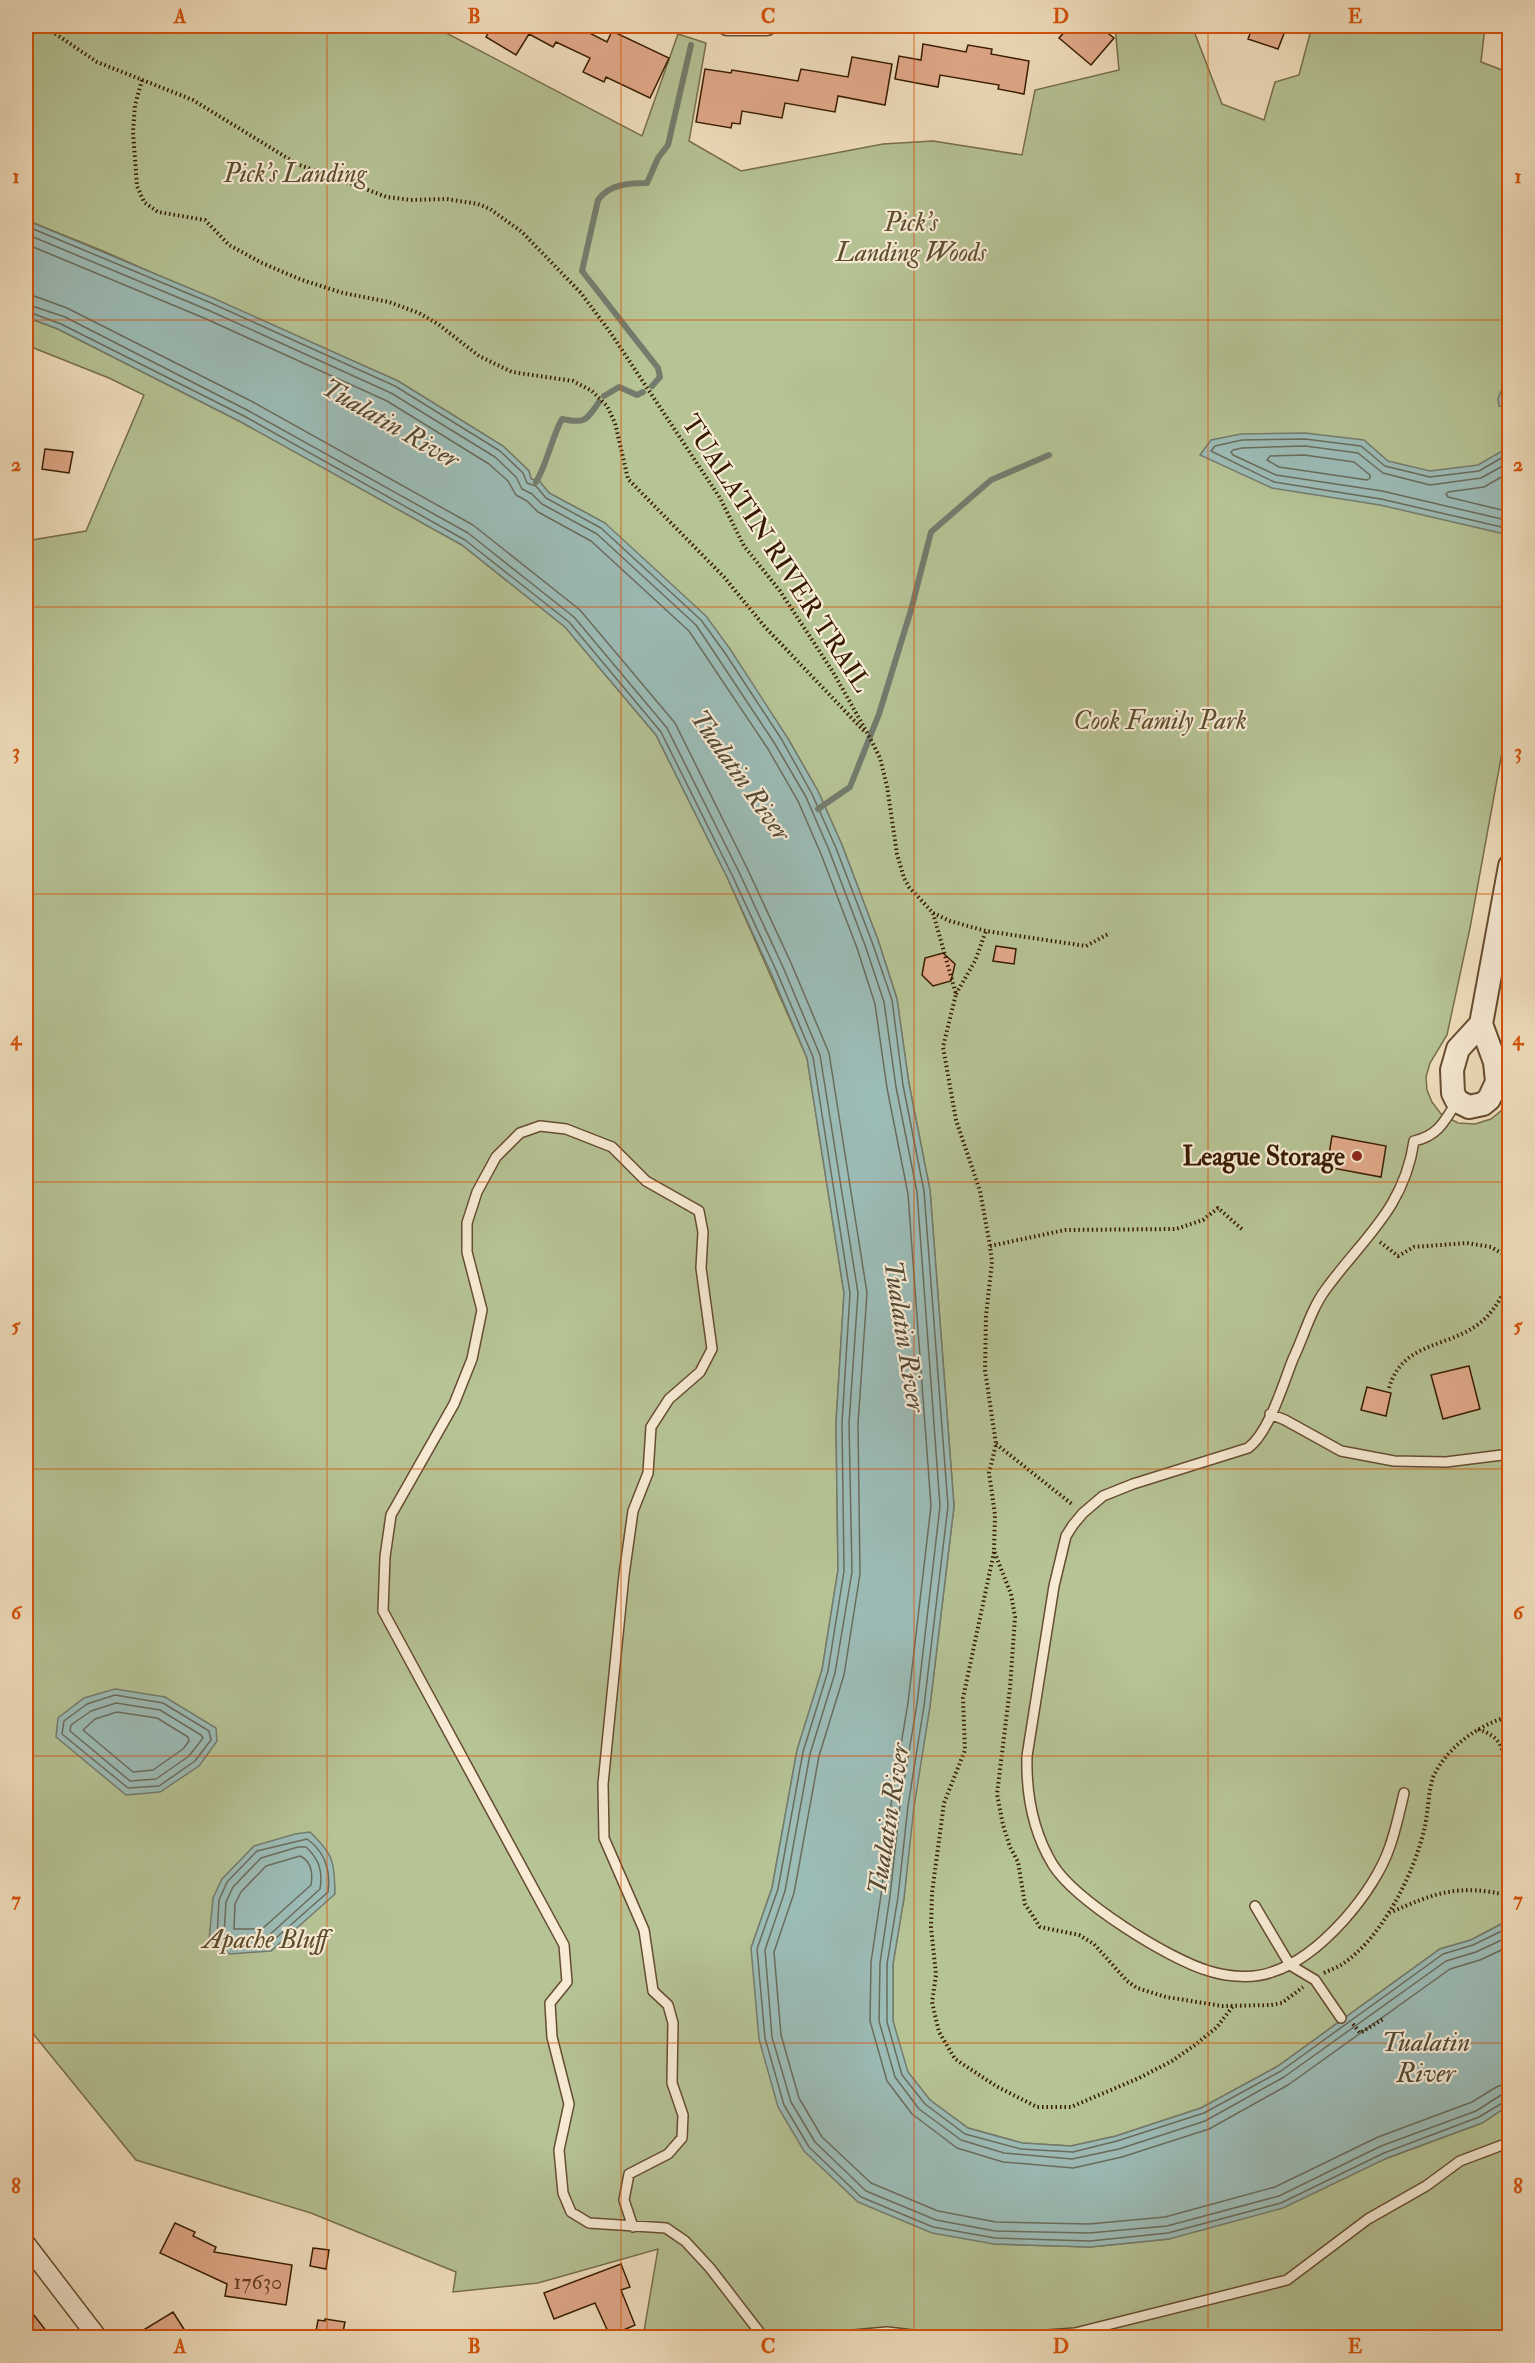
<svg xmlns="http://www.w3.org/2000/svg" width="1535" height="2363" font-family="'IM FELL Double Pica',serif">
  <style>
    .green { fill: #b6c395; stroke: #766f4a; stroke-width: 1.5 }
    .water { fill: #9cbcb7; stroke: #747c6e; stroke-width: 1.5 }
    .lines { fill: none; stroke-linecap: round; stroke-linejoin: round }
    .shore { stroke: #6a6c5c; stroke-width: 1.5 }
    .stream { stroke: #747c6e; stroke-width: 6 }
    .building { fill: #e3ab8c; stroke: #371b00; stroke-width: 1.5 }
    .service-casing { stroke: #664c30; stroke-width: 12 }
    .minor-casing { stroke: #664c30; stroke-width: 21 }
    .tertiary-casing { stroke: #664c30; stroke-width: 26 }
    .path { stroke: #371b00; stroke-width: 4; stroke-dasharray: 1.5 3; stroke-linecap: butt }
    .service { stroke: #f7ebd5; stroke-width: 9 }
    .minor { stroke: #f7ebd5; stroke-width: 18 }
    .tertiary { stroke: #f7ebd5; stroke-width: 22 }
    .grid { fill: none; stroke: #d6530b; stroke-width: 1.5; stroke-opacity: 0.55 }
    .poi-dot { fill: #8f2418; stroke: #f7ebd5; stroke-width: 2 }
    .labels { text-anchor: middle; stroke-width: 4.5; stroke-linejoin: round; paint-order: stroke }
    .number-label { font-size: 22px; fill: #623f23 }
    .park-label { font-size: 26px; font-style: italic; fill: #5d4d2d; stroke: #f7ebd5 }
    .street-label { font-size: 26px; fill: #371b00; stroke: #f7ebd5 }
    .poi-label { font-size: 26px; font-weight: bold; fill: #371b00; stroke: #f7ebd5; text-anchor: end }
    .water-label { font-size: 27px; font-style: italic; fill: #554b37; stroke: #f7ebd5 }
    .neatline { fill: none; stroke: #d6530b; stroke-width: 2 }
    .grid-label { font-size: 20px; text-anchor: middle; font-weight: bold; fill: #d6530b }
  </style>
  <rect width="100%" height="100%" fill="#f2e0bf"/>
  <filter id="stains"><feTurbulence type="fractalNoise" baseFrequency=".00333" numOctaves="4"/><feColorMatrix values="0 0 0 0 .2 0 0 0 0 .09 0 0 0 0 .02 0 0 0 .5 -.17"/></filter>
  <radialGradient id="worn" r=".72"><stop offset=".6" stop-color="#630" stop-opacity="0"/><stop offset="1" stop-color="#630" stop-opacity=".3"/></radialGradient>
  <path class="green" d="M26,26H433L642,136L678,34L706,43L689,141L741,171L883,144L933,141L1022,155L1035,90L1119,70L1115,26H1192L1222,104L1264,120L1275,82L1299,75L1312,26H1485L1481,62L1510,73L1509,714L1470,928L1447,1035L1430,1063L1426,1077L1427,1090L1432,1102L1441,1114L1458,1123L1475,1124L1491,1119L1502,1110L1509,1099V1920L1471,1940L1440,1949L1278,2066L1201,2108L1116,2136L1071,2146L1022,2143L968,2128L930,2100L905,2069L893,2021V1964L904,1898L913,1807L930,1706L954,1506L930,1190L909,1084L897,999L878,940L842,845L818,791L787,737L605,523L549,493L540,482L531,479L529,471L503,446L398,381L103,251L26,220Z
    M26,317L58,329L241,422L462,545L565,627L656,735L727,877L807,1058L844,1293L836,1423L838,1570L822,1670L797,1751L772,1888L751,1948L994,2244L1090,2247L1169,2239L1482,2123L1509,2105V2337H643L658,2249L538,2283L453,2292L456,2272L311,2213L136,2160L26,2025V541L86,531L144,395L109,378L26,345Z"/>
  <path class="water" d="M26,220L213,298L398,381L503,446L529,471L531,479L535,480L539,474L540,482L549,493L605,523L706,616L730,649L787,737L818,791L842,845L878,940L897,999L909,1084L930,1190L954,1506L930,1706L914,1807L904,1898L893,1964V2021L908,2072L930,2100L968,2128L1022,2143L1071,2146L1116,2136L1201,2108L1278,2066L1440,1949L1471,1940L1509,1920V2105L1482,2123L1387,2158L1283,2208L1169,2239L1090,2247L994,2244L932,2233L858,2202L804,2151L778,2107L759,2039L751,1948L772,1888L797,1750L822,1670L838,1570L836,1423L844,1293L807,1058L771,973L727,877L656,735L565,627L462,545L241,422L58,329L26,317Z
    M1509,350V408L1499,406L1498,398L1503,387L1502,377Z
    M1305,433L1364,440L1388,461L1430,471L1478,465L1509,447V535L1380,505L1272,488L1200,455L1211,440L1241,434Z
    M115,1689L165,1697L216,1728L217,1741L199,1766L160,1792L126,1795L56,1737L58,1718L84,1698Z
    M310,1832C334,1855 334,1861 335,1894L271,1951L230,1954L209,1940L213,1898L222,1879L254,1846L295,1834Z"/>
  <g class="lines">
    <path class="shore" d="M26,226L211,303L395,386L500,451L523,473L527,483L536,486L546,498L601,528L701,620L725,653L782,740L812,794L836,848L872,942L892,1000L903,1085L924,1191L948,1506L924,1706L908,1806L898,1897L887,1964V2022L902,2075L925,2104L965,2134L1021,2149L1073,2152L1117,2141L1204,2113L1281,2071L1443,1954L1473,1945L1510,1927
      M26,234L208,310L391,393L495,457L516,477L522,489L532,494L542,504L597,534L696,625L775,744L806,797L829,850L865,945L884,1002L896,1087L917,1192L940,1506L917,1704L900,1805L890,1896L880,1963L879,2021L895,2077L919,2109L961,2140L1004,2153L1072,2159L1119,2149L1205,2121L1284,2077L1446,1961L1476,1952L1510,1936
      M26,244L204,318L387,401L489,464L508,481L516,495L527,501L538,512L591,541L689,631L768,749L798,801L821,854L857,948L875,1004L887,1088L908,1194L931,1506L908,1703L891,1804L881,1895L871,1962L870,2021L887,2081L912,2114L957,2148L1003,2162L1073,2168L1122,2157L1209,2129L1288,2085L1450,1969L1480,1960L1510,1946
      M26,295L34,296L67,308L251,401L473,525L580,610L675,723L747,868L791,963L829,1053L867,1293L858,1424L860,1574L844,1675L819,1756L794,1893L774,1952L781,2035L799,2098L822,2137L871,2183L938,2211L996,2222L1089,2224L1165,2217L1275,2187L1378,2137L1472,2102L1498,2086L1510,2084
      M26,304L65,317L247,410L468,533L574,617L667,728L739,872L783,967L820,1055L858,1293L849,1423L852,1572L835,1673L810,1754L785,1891L765,1950L772,2037L791,2102L815,2142L866,2191L936,2220L995,2231L1089,2233L1167,2226L1279,2196L1381,2146L1476,2111L1501,2095L1510,2093
      M26,311L61,324L244,416L465,540L569,622L661,732L732,875L776,970L813,1057L850,1293L842,1423L844,1571L828,1671L803,1752L778,1889L757,1949L765,2038L784,2105L809,2147L861,2197L933,2227L995,2238L1090,2241L1168,2233L1281,2203L1384,2153L1479,2117L1504,2102L1510,2101
      M1510,453L1479,471L1430,477L1385,466L1361,446L1305,439L1242,440L1215,446L1211,451L1274,482L1381,499L1510,529
      M1304,455L1354,462L1370,475V478L1367,480L1279,467L1267,460L1270,456Z
      M1510,462L1481,478L1430,485L1383,473L1358,453L1305,446L1242,448L1233,450L1231,452L1233,455L1276,475L1382,491L1510,521
      M1510,472L1484,487L1448,492L1446,494L1448,497L1510,512
      M115,1695L163,1703L209,1731L211,1740L195,1761L159,1786L128,1788L62,1734L64,1721L87,1704Z
      M116,1703L160,1710L201,1735L203,1738L189,1756L156,1779L130,1781L70,1731L71,1725L91,1711Z
      M117,1712L157,1718L188,1737L189,1741L183,1749L153,1770L133,1772L83,1730L95,1719Z
      M307,1839C325,1852 331,1870 328,1892L268,1945L232,1948L217,1938L219,1900L227,1882L257,1851Z
      M298,1847H306C319,1859 323,1871 320,1889L266,1938L234,1940L224,1934L226,1902L233,1887L261,1858Z
      M300,1856C311,1861 313,1873 311,1885L262,1929H234L235,1904L241,1892L266,1866Z"/>
    <path class="stream" d="M652,386L660,377L658,368L582,271L598,200C609,184 630,183 647,183L658,158L668,145L691,45
      M604,396L619,387L637,395L643,392
      M536,482C548,462 551,439 562,419C586,424 586,420 599,402
      M818,809L850,787L879,714L911,610L931,532L991,480L1049,455"/>
  </g>
  <path class="building" d="M492,26H576L607,42L612,31L669,58L650,98L606,77L604,82L583,72L590,58L556,42L553,47L529,34L516,55L486,37Z
    M1070,26H1099L1114,38L1091,65L1059,38Z
    M1253,26H1287L1278,49L1248,39Z
    M923,44L966,52L968,45L992,49L991,54L1029,61L1024,94L998,89L999,85L940,75L938,87L895,79L899,56L921,60Z
    M852,57L892,64L885,105L838,96L835,112L785,103L782,118L742,111L740,124L732,123L731,128L696,122L705,69L731,73L732,70L798,81L801,69L848,77Z
    M45,449L73,452L69,473L42,469Z
    M996,946L1016,949L1014,964L993,961Z
    M943,953L955,964L951,981L933,986L922,975L925,958Z
    M1332,1136L1386,1146L1381,1177L1327,1167Z
    M1469,1366L1480,1409L1443,1419L1431,1375Z
    M1367,1387L1391,1393L1386,1416L1361,1410Z
    M175,2223L195,2232L193,2236L216,2247L214,2252L292,2265L286,2305L225,2296L227,2284L160,2253Z
    M313,2248L329,2250L326,2269L310,2266Z
    M621,2264L630,2287L621,2290L635,2325L610,2336L595,2303L554,2319L544,2293Z
    M26,2305L51,2337H26Z
    M173,2312L189,2337H132Z
    M325,2319L345,2322L342,2337H315L318,2320L325,2321Z"/>
  <g class="lines">
    <g class="service-casing">
      <path id="service" d="M1270,1414L1285,1420L1341,1451L1394,1461L1446,1462L1510,1454
        M1404,1793C1400,1810 1396,1829 1390,1846C1375,1892 1320,1957 1272,1972C1254,1979 1228,1977 1209,1971C1168,1959 1076,1901 1053,1865C1033,1832 1026,1794 1027,1756L1054,1586L1066,1536L1073,1525L1083,1513L1103,1496L1133,1484L1248,1448C1269,1433 1283,1384 1293,1359C1304,1336 1311,1309 1326,1289C1363,1238 1404,1209 1414,1141C1438,1136 1445,1121 1457,1101
        M1255,1906L1290,1965L1315,1980L1341,2018
        M633,2227L624,2200L629,2174L668,2154L682,2138L683,2115L672,2083L673,2023L668,2005L653,1991L644,1930L604,1838L603,1784L624,1575L633,1511L648,1473L651,1427L669,1399L700,1372L712,1349L701,1268L703,1232L699,1211L646,1181L612,1147L566,1129L540,1126L520,1133L496,1157L477,1192L467,1223V1252L482,1310L472,1359L454,1404L391,1515L385,1557L383,1611L564,1945L567,1982L550,2003L552,2037L569,2104L559,2150L563,2193L571,2212L589,2223L666,2228L685,2241L710,2268L764,2338
        M820,2338L887,2332L938,2338
        M1005,2338L1075,2333L1287,2280L1368,2219L1426,2186L1460,2161L1505,2144L1510,2146"/>
    </g>
    <g class="minor-casing">
      <path id="minor" d="M727,26H767
        M26,2244L98,2338"/>
    </g>
    <g class="tertiary-casing">
      <path id="tertiary" d="M1481,1024L1458,1049L1452,1070L1453,1093L1457,1101L1469,1107L1483,1104L1489,1099L1497,1082L1495,1062L1481,1024L1510,866"/>
    </g>
    <path class="path" d="M44,26L97,62L193,100L297,164L387,197L411,200L447,199L478,204L490,209L522,232L581,293L610,332L720,498L744,546L780,591L833,672L869,736L880,758L887,786L897,854L904,878L909,887L933,913L956,994L943,1047L956,1120L980,1191L990,1246L992,1262L986,1316L985,1370L996,1444L989,1473L995,1515L994,1551L1011,1594L1015,1617L1010,1688L997,1794L1003,1825L1010,1847L1018,1862L1025,1904L1040,1927L1079,1935L1094,1944L1127,1981L1137,1988L1166,1997L1222,2006L1271,2005L1282,2003L1303,1987
      M142,80L135,105L133,132L137,186L144,202L158,212L205,220L229,245L262,263L302,280L343,293L389,302L419,313L438,324L479,356L512,372L573,381L592,391L607,406L615,423L628,479L724,577L765,627L864,731
      M933,913L950,921L986,931L1086,946L1110,933
      M956,994L975,961L986,931
      M1380,1242L1398,1256L1414,1247L1467,1243L1491,1247L1510,1258
      M990,1246L1065,1230L1176,1229L1203,1220L1218,1208L1243,1230
      M1389,1388C1403,1341 1446,1349 1480,1323C1494,1312 1501,1297 1510,1282
      M996,1444L1073,1505
      M994,1552L963,1698L965,1750L944,1803L932,1893L931,1927L936,1975L932,2002L939,2032L955,2059L996,2086L1037,2107H1071L1139,2078L1172,2061L1195,2045L1217,2027L1233,2006
      M1478,1729C1502,1738 1502,1746 1506,1769
      M1389,1913C1435,1893 1459,1883 1510,1896
      M1324,1973C1330,1970 1336,1968 1341,1965C1382,1939 1415,1872 1425,1826C1428,1813 1429,1782 1435,1773C1451,1744 1479,1725 1510,1716
      M1353,2024L1360,2033L1385,2018"/>
    <use href="#service" class="service"/>
    <use href="#minor" class="minor"/>
    <use href="#tertiary" class="tertiary"/>
  </g>
  <path class="grid" d="M327,26V2338M621,26V2338M914,26V2338M1208,26V2338M26,320H1510M26,607H1510M26,894H1510M26,1182H1510M26,1469H1510M26,1756H1510M26,2043H1510"/>
  <circle class="poi-dot" cx="1357" cy="1156" r="6"/>
  <g class="labels">
    <g class="number-label">
      <text x="258" y="2289">17630</text>
    </g>
    <g class="park-label">
      <text x="295" y="182">Pick's Landing</text>
      <text x="911" y="231">Pick's<tspan x="911" dy="30">Landing Woods</tspan></text>
      <text x="1160" y="729">Cook Family Park</text>
      <text x="265" y="1948">Apache Bluff</text>
    </g>
    <g class="street-label">
      <text transform="translate(777 553) rotate(57)" y="9">TUALATIN RIVER TRAIL</text>
    </g>
    <g class="poi-label">
      <text x="1345" y="1165">League Storage</text>
    </g>
    <g class="water-label">
      <text transform="translate(391 423) rotate(30)" y="9">Tualatin River</text>
      <text transform="translate(741 775) rotate(55)" y="9">Tualatin River</text>
      <text transform="translate(905 1336) rotate(81)" y="9">Tualatin River</text>
      <text transform="translate(888 1819) rotate(-81)" y="9">Tualatin River</text>
      <text x="1426" y="2051">Tualatin<tspan x="1426" dy="31">River</tspan></text>
    </g>
  </g>
  <rect width="1535" height="2363" fill="none" stroke="#f2e0bf" stroke-width="66"/>
  <rect x="33" y="33" width="1469" height="2297" class="neatline"/>
  <g class="grid-label">
    <text x="180" y="23">A</text>
    <text x="474" y="23">B</text>
    <text x="768" y="23">C</text>
    <text x="1061" y="23">D</text>
    <text x="1355" y="23">E</text>
    <text x="16" y="183">1</text>
    <text x="1518" y="183">1</text>
    <text x="16" y="471">2</text>
    <text x="1518" y="471">2</text>
    <text x="16" y="758">3</text>
    <text x="1518" y="758">3</text>
    <text x="16" y="1045">4</text>
    <text x="1518" y="1045">4</text>
    <text x="16" y="1332">5</text>
    <text x="1518" y="1332">5</text>
    <text x="16" y="1619">6</text>
    <text x="1518" y="1619">6</text>
    <text x="16" y="1906">7</text>
    <text x="1518" y="1906">7</text>
    <text x="16" y="2193">8</text>
    <text x="1518" y="2193">8</text>
    <text x="180" y="2353">A</text>
    <text x="474" y="2353">B</text>
    <text x="768" y="2353">C</text>
    <text x="1061" y="2353">D</text>
    <text x="1355" y="2353">E</text>
  </g>
  <rect width="100%" height="100%" filter="url(#stains)"/>
  <rect width="100%" height="100%" fill="url(#worn)"/>
</svg>
